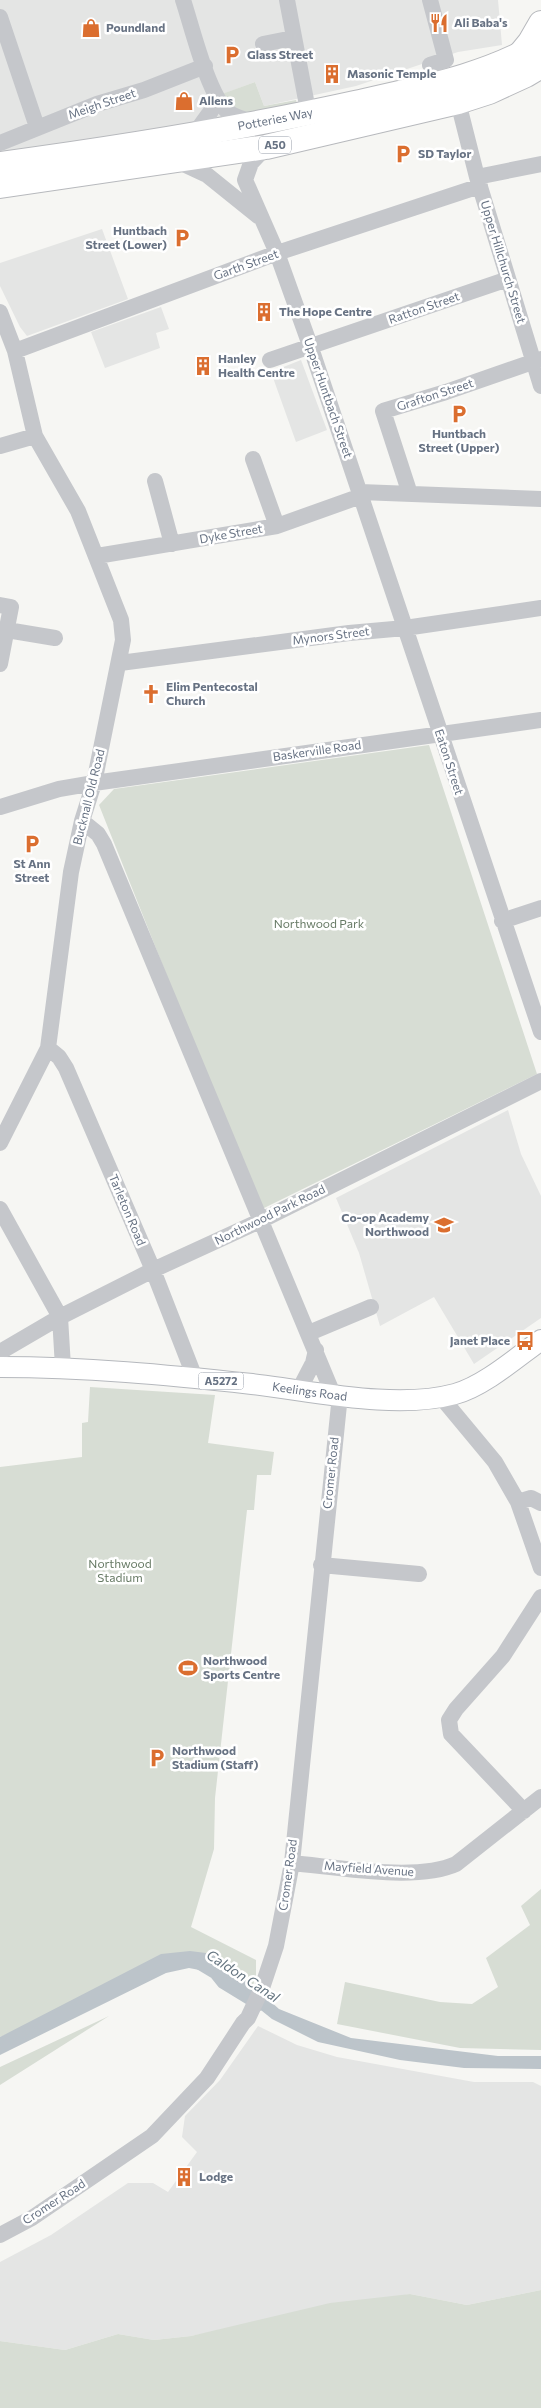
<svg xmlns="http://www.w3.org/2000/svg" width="541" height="2408" font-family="Commissioner,sans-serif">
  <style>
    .built { fill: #e4e5e4 }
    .green { fill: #d7ddd4 }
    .water { fill: #bcc4ca }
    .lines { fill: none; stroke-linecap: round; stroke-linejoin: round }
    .canal { stroke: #bcc4ca; stroke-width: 12 }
    .major-casing { stroke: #b5b8bd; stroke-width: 22 }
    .highway-casing { stroke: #b7b9bd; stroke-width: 26 }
    .minor { stroke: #c5c7cb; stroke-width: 16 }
    .major { stroke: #fff; stroke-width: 20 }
    .highway { stroke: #fff; stroke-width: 24 }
    .labels { text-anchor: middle; stroke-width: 5; stroke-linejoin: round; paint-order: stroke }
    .shield { fill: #fff; stroke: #959ca8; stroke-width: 1 }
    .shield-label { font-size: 11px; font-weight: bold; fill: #677283 }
    .poi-label { font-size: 12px; font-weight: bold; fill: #677283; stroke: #fff; text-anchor: start }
    .street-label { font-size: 12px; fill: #677283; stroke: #fff }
    .park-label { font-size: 12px; fill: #677a65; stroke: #fff }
    .water-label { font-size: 14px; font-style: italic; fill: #63737f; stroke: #fff }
  </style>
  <rect width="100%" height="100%" fill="#f6f6f3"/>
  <path class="built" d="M0,0H498L502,45L458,52L356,86L264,106L255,82L223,94L239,111L186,130L0,157Z
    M102,229L128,299L27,336L20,327L0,286V263Z
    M161,307L169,329L156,333L160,348L105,368L91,332Z
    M301,360L327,430L296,442L271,372Z
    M508,1110L521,1154L541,1196V1318L474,1364L434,1297L380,1326L359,1253L336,1198Z
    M258,2026L297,2045L337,2057L474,2082H533L541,2086V2290L467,2305L410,2294L191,2336L154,2340L118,2334L65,2350L0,2341V2262L51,2235L128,2183H153L168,2192L197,2152L182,2137L185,2116L220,2080Z"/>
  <path class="green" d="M255,82L264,106L296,100L298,109L241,113L222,94Z
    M429,745L537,1074L260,1210L99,805L114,789Z
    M90,1387L215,1395L208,1443L274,1452L271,1475H257L254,1510H247L215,1798L214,1849L191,1927L256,1960V1977L253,1985L214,1954L0,2037V1467L82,1457V1423L88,1422Z
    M541,1889V2050L460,2048L337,2024L345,1982L440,2002L472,2004L498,1987L486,1958L530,1925L521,1906Z
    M109,2016L0,2085V2067Z
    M541,2290V2408H0V2341L65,2350L118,2334L154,2340L191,2336L330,2303L410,2294L467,2305Z"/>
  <path class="water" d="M190,1951L214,1954L241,1975L279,2009L351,2038L498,2056H541V2069L464,2068L400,2060L318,2042L272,2019L215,1973L189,1968L166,1973L0,2055V2037L161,1954Z"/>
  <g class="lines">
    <path class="canal" d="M200,1964L215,1973L223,1983L259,2005"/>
    <g class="major-casing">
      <g id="major">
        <path id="s1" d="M0,1367C85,1367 168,1375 252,1384C313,1391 396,1410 455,1394C484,1386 516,1358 541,1340"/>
      </g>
    </g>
    <g class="highway-casing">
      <g id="highway">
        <path d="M521,53L530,42L541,23"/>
        <path id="s2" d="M0,164C119,148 237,129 355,103C419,88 484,77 541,43"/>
        <path d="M0,186L266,147L458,102L489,92L526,75L541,66"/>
      </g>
    </g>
    <path class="minor" d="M183,0C192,27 208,95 228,112C236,118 245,120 254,122
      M287,0L306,100
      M430,0L446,60L430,65
      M0,17L37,127
      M263,44L293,38
      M458,102L477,177L541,386
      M193,136L211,111L216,96
      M0,143L97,104L144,90L205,66
      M266,147L251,163L245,180L277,253L311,348L541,1032
      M177,161L207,175L258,216
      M477,177L541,164
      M0,312L15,351L35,436L78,511L121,620L123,640L94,783L82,821L71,872L48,1048L0,1143
      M15,351L277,253L480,186
      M270,360L508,279
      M0,446L35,436
      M253,459L277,526
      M155,481L172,544
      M360,492L541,499
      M410,494L383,411L446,392L541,359
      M97,556L277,526L361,496
      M0,605L11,607L0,664
      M7,630L55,638
      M120,663L349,633L405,628L541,608
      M0,807L59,789L94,783L541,720
      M82,821L98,834L104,844L333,1394
      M502,921L541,908
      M48,1048L59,1057L66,1068L153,1270L195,1378
      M0,1209L60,1317L63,1367
      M309,1333L371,1307
      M0,1352L60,1317L153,1270L262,1220L541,1081
      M299,1390L313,1363L316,1350
      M441,1397L495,1462L518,1502L541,1568
      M518,1502L531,1498L541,1503
      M321,1565L419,1574
      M524,1811L451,1734L449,1720L456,1709L503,1656L541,1597
      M292,1863C336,1867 417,1882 456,1864L541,1797
      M0,2235L32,2218L152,2136L207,2078L243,2023L248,2018L262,1988L276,1946L292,1863L340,1395"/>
    <use href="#major" class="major"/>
    <use href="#highway" class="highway"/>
  </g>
  <defs>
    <g id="restaurant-bare" transform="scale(1.5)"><path d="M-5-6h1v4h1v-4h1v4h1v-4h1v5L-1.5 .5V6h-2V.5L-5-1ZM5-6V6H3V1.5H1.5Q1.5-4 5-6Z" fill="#db6e2f" stroke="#fff" stroke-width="2.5" paint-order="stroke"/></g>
    <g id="shop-bare" transform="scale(1.5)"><path d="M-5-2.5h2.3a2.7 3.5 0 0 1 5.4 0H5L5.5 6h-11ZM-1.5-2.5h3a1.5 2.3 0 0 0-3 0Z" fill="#db6e2f" stroke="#fff" stroke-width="2.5" paint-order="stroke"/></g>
    <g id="parking-bare" transform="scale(1.5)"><path d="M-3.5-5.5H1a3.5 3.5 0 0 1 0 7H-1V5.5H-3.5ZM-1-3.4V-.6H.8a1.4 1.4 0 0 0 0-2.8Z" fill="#db6e2f" stroke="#fff" stroke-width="2.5" paint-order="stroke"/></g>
    <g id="building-bare" transform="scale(1.5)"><path d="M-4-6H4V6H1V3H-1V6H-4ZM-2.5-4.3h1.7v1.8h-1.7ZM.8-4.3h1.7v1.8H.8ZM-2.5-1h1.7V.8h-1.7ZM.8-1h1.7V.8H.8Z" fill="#db6e2f" stroke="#fff" stroke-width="2.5" paint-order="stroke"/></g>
    <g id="church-bare" transform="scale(1.5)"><path d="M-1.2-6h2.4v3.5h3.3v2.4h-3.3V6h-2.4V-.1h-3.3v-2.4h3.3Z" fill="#db6e2f" stroke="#fff" stroke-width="2.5" paint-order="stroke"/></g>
    <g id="school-bare" transform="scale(1.5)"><path d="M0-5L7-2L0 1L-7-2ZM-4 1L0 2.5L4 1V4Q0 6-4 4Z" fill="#db6e2f" stroke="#fff" stroke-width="2.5" paint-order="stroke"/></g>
    <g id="bus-bare" transform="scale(1.5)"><path d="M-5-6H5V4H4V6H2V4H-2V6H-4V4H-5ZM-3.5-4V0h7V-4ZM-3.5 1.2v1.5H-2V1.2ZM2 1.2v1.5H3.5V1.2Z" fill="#db6e2f" stroke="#fff" stroke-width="2.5" paint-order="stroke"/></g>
    <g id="stadium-bare" transform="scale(1.5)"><path d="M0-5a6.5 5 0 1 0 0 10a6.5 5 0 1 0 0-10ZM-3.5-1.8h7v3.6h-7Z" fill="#db6e2f" stroke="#fff" stroke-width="2.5" paint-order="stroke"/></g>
  </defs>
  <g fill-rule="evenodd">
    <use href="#restaurant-bare" x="439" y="23"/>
    <use href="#shop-bare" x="91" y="28"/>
    <use href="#parking-bare" x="232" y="55"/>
    <use href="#building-bare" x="332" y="74"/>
    <use href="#shop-bare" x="184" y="101"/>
    <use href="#parking-bare" x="403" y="154"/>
    <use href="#parking-bare" x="182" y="238"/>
    <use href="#building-bare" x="264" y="312"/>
    <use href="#building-bare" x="203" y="366"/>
    <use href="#parking-bare" x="459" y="414"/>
    <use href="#church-bare" x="151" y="694"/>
    <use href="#parking-bare" x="32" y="844"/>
    <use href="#school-bare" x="444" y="1225"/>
    <use href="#bus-bare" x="525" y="1341"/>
    <use href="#stadium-bare" x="188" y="1668"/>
    <use href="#parking-bare" x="157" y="1758"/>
    <use href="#building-bare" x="184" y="2177"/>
  </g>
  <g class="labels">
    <g class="shield">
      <rect x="259" y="136.5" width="32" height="17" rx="4"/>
      <rect x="198.5" y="1372.5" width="45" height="17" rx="4"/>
    </g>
    <g class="shield-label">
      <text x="275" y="149">A50</text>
      <text x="221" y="1385">A5272</text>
    </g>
    <g class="poi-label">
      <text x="454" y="27">Ali Baba's</text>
      <text x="106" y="32">Poundland</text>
      <text x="247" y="59">Glass Street</text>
      <text x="347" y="78">Masonic Temple</text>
      <text x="199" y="105">Allens</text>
      <text x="418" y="158">SD Taylor</text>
      <text x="167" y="235" text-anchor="end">Huntbach<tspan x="167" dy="14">Street (Lower)</tspan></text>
      <text x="279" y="316">The Hope Centre</text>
      <text x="218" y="363">Hanley<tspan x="218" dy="14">Health Centre</tspan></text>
      <text x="459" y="438" text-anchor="middle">Huntbach<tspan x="459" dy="14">Street (Upper)</tspan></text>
      <text x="166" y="691">Elim Pentecostal<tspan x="166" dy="14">Church</tspan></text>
      <text x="32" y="868" text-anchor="middle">St Ann<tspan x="32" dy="14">Street</tspan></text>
      <text x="429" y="1222" text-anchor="end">Co-op Academy<tspan x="429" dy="14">Northwood</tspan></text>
      <text x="510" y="1345" text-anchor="end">Janet Place</text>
      <text x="203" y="1665">Northwood<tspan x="203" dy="14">Sports Centre</tspan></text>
      <text x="172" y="1755">Northwood<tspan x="172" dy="14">Stadium (Staff)</tspan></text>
      <text x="199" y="2181">Lodge</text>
    </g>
    <g class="street-label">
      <text transform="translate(102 104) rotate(-19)" y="4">Meigh Street</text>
      <text dy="4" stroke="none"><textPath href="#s2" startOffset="279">Potteries Way</textPath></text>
      <text transform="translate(503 262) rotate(73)" y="4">Upper Hillchurch Street</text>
      <text transform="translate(246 265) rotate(-20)" y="4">Garth Street</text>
      <text transform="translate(424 308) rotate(-19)" y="4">Ratton Street</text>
      <text transform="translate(435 395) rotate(-18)" y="4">Grafton Street</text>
      <text transform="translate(328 398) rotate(71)" y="4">Upper Huntbach Street</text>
      <text transform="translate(231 534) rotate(-10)" y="4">Dyke Street</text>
      <text transform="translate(331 636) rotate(-7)" y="4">Mynors Street</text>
      <text transform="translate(317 751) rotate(-8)" y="4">Baskerville Road</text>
      <text transform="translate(449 762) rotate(72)" y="4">Eaton Street</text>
      <text transform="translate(89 797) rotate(-76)" y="4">Bucknall Old Road</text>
      <text transform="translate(127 1210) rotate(67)" y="4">Tarleton Road</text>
      <text transform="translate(270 1215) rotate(-26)" y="4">Northwood Park Road</text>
      <text dy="4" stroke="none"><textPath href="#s1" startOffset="311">Keelings Road</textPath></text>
      <text transform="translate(331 1473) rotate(-84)" y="4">Cromer Road</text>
      <text transform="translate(369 1869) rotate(4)" y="4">Mayfield Avenue</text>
      <text transform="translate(288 1875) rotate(-82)" y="4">Cromer Road</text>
      <text transform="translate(54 2202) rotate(-33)" y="4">Cromer Road</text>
    </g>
    <g class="park-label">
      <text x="319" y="928">Northwood Park</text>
      <text x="120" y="1568">Northwood<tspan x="120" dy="14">Stadium</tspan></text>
    </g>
    <g class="water-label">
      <text transform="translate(243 1976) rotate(33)" y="5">Caldon Canal</text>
    </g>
  </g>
</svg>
